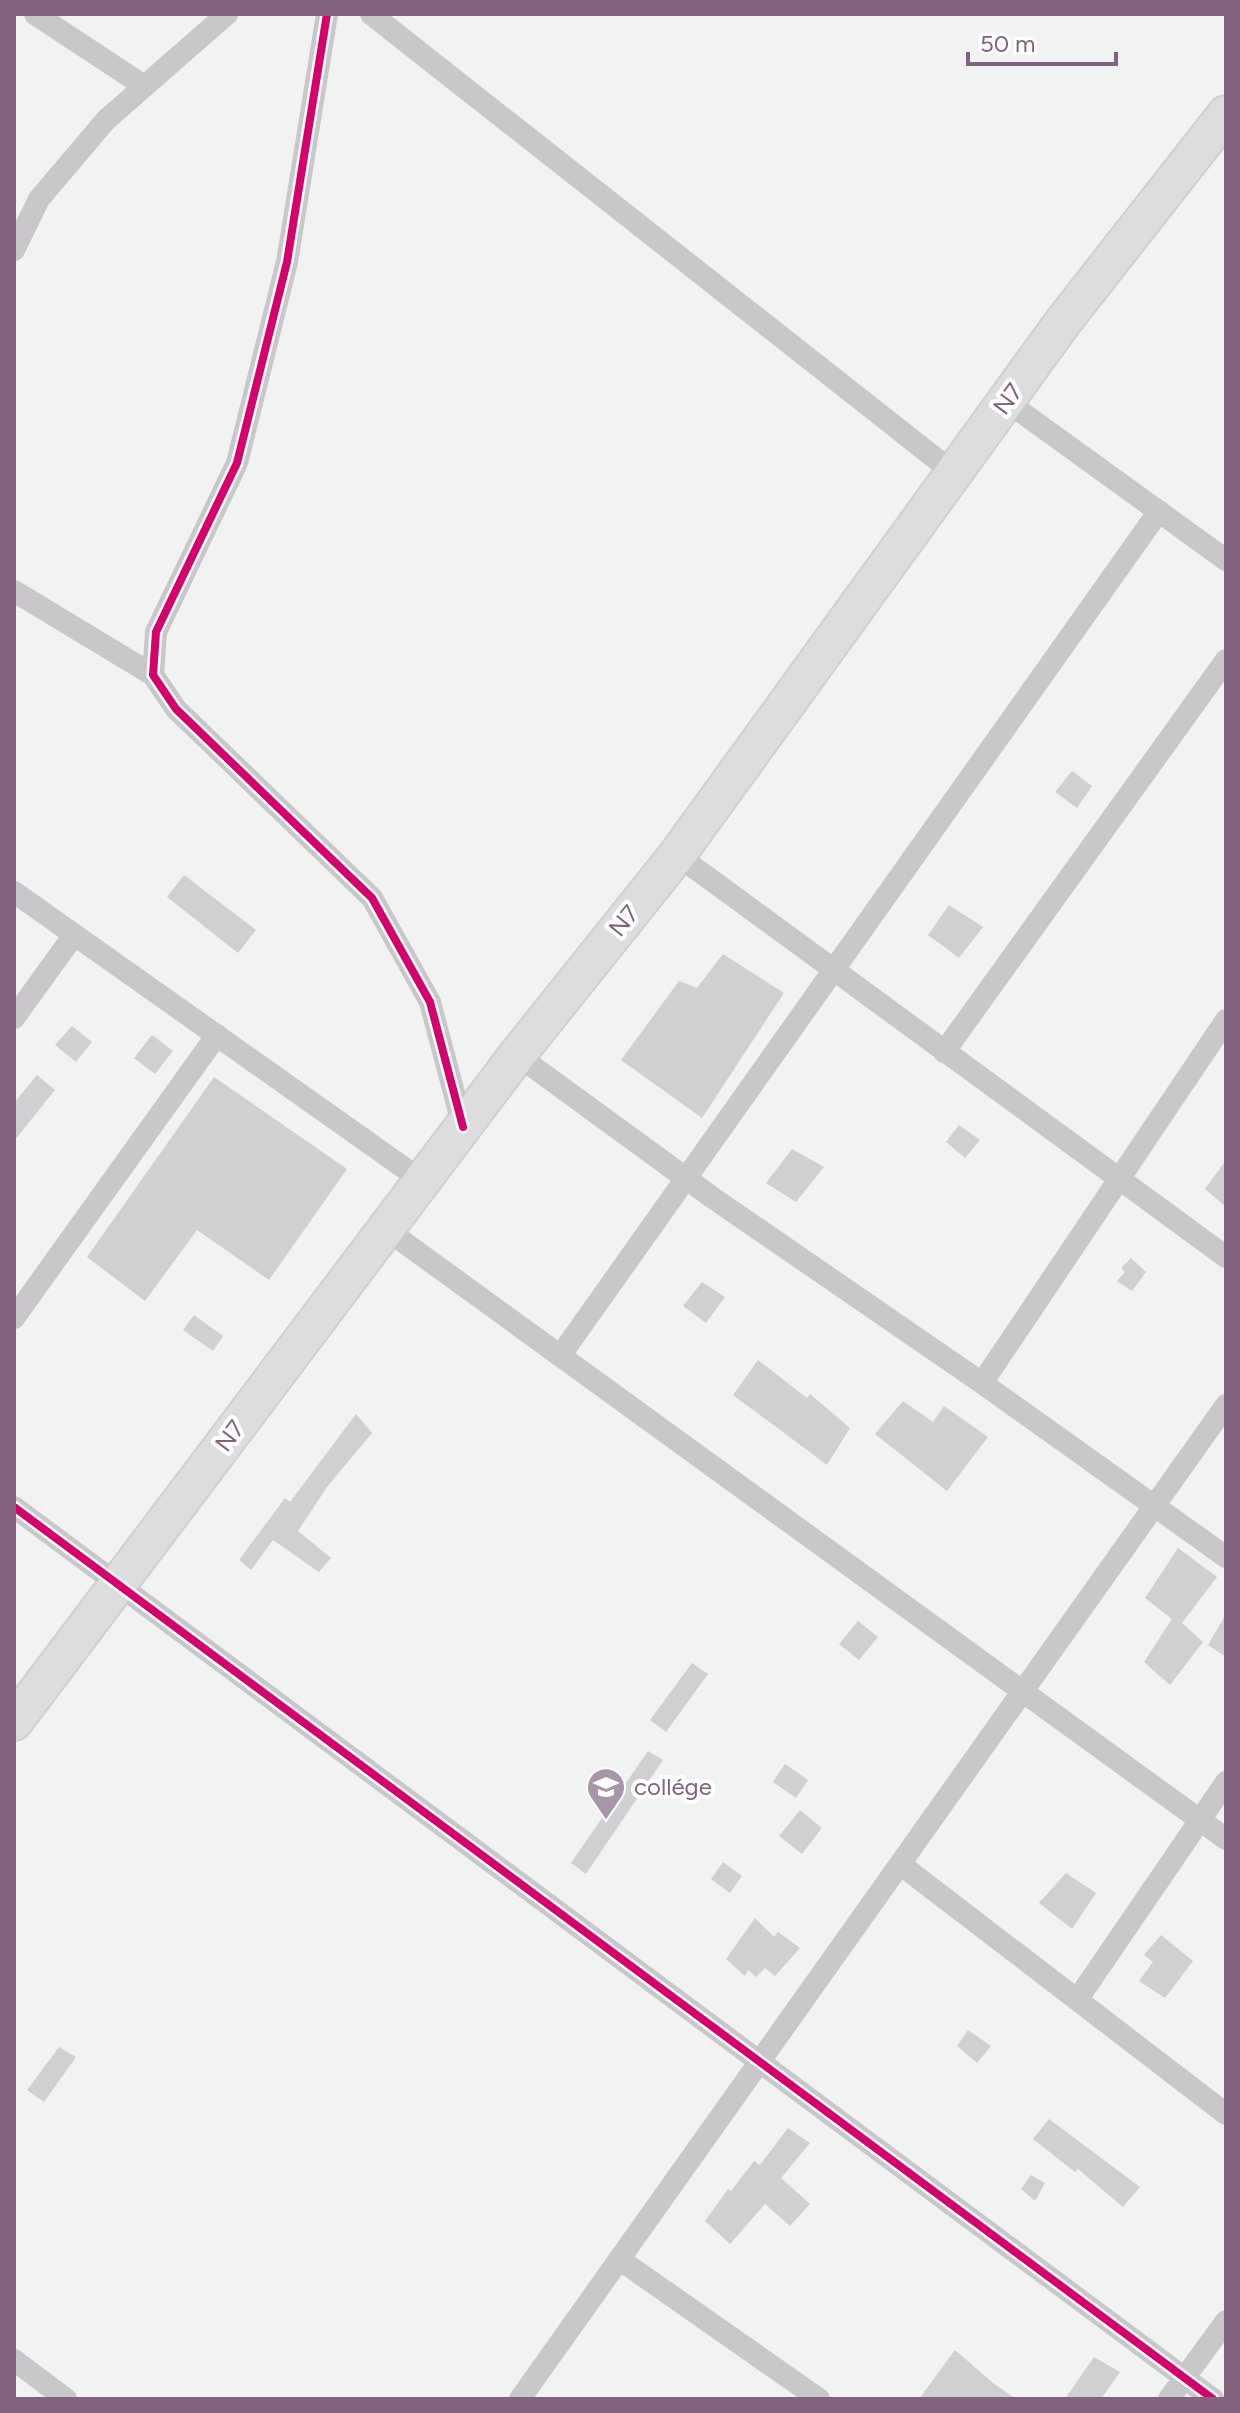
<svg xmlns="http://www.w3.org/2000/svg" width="1240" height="2413" font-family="Figtree,sans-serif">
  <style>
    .building { fill: #d0cfd1 }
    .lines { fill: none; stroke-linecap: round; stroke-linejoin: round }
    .primary-casing { stroke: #d0d0d1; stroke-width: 40 }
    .street { stroke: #c9c7c9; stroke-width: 22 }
    .primary { stroke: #ddddde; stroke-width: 36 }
    .cycleway-casing { stroke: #fff; stroke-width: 13 }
    .cycleway { stroke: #d6006c; stroke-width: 8 }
    .labels { text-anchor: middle; stroke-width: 8; stroke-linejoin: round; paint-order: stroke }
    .street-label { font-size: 24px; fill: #82627e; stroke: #fff }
    .poi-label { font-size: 24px; fill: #82627e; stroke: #fff; text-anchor: start }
  </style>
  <rect width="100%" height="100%" fill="#f0f3f2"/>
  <path class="building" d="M1072,771L1092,786L1077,808L1055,792Z
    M184,875L256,930L238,953L167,897Z
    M949,905L983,927L959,958L928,935Z
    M723,954L784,993L702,1118L621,1060L679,981L697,988Z
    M72,1026L92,1042L76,1062L55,1045Z
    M152,1035L173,1051L155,1074L134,1058Z
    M37,1075L55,1090L14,1141V1103Z
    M214,1077L347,1169L269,1280L197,1230L145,1301L87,1257Z
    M959,1125L980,1140L965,1158L946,1142Z
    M792,1149L824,1167L796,1202L766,1183Z
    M1226,1160V1207L1205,1189Z
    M1131,1258L1146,1272L1132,1291L1117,1281L1125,1272L1121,1268Z
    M702,1282L725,1297L706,1323L683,1306Z
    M194,1315L223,1336L213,1351L183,1330Z
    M758,1360L807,1398L810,1394L850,1428L827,1465L733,1395Z
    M903,1401L933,1422L944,1406L988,1437L947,1491L875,1434Z
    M356,1414L372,1433L327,1487L298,1531L331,1558L319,1572L273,1540L251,1570L239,1560L285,1498L290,1502Z
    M1178,1548L1217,1577L1182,1623L1203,1642L1170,1685L1144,1662L1172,1619L1145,1598Z
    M1226,1614V1657L1208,1645Z
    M858,1621L878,1637L859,1660L839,1644Z
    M692,1663L708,1674L666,1732L650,1720Z
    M648,1751L663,1760L586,1874L571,1863Z
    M785,1764L808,1780L796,1798L773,1782Z
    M800,1810L822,1828L802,1854L779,1836Z
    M723,1862L742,1876L730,1893L711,1879Z
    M1066,1873L1096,1893L1072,1929L1039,1903Z
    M755,1918L774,1937L778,1932L800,1948L775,1976L765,1968L756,1977L748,1970L745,1976L726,1959Z
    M1161,1935L1193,1961L1165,1998L1139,1981L1153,1962L1144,1955Z
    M968,2030L991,2046L977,2063L957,2046Z
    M59,2047L76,2057L44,2102L27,2090Z
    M1049,2119L1140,2187L1123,2207L1078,2169L1075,2172L1033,2139Z
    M788,2128L810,2143L781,2178L810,2204L790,2226L765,2204L730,2244L705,2221L728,2189L731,2191L754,2161L760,2165Z
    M1031,2175L1045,2183L1035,2201L1021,2189Z
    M955,2350L993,2383L1016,2399H919Z
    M1094,2357L1120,2372L1101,2399H1065Z"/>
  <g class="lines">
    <g class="primary-casing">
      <path id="primary" d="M14,1722L517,1055L677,855L1063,322L1226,114"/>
    </g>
    <path class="street" d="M35,14L144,86
      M327,14L287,262L237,463L156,632L153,675L176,709L372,898L430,1002L463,1127
      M371,14L954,473
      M14,250L39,199L106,120L227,14
      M1006,401L1226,560
      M14,591L153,675
      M677,855L1226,1257
      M14,892L424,1182
      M14,1018L74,935
      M944,1052L1226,660
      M517,1055L713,1198L982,1383L1226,1557
      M387,1230L1226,1839
      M14,1318L217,1035
      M560,1356L1159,511
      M982,1383L1226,1020
      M14,1507L1213,2399
      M900,1864L1226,2114
      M1077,2000L1226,1782
      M619,2259L819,2399
      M14,2360L66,2399
      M520,2399L1226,1405
      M1169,2399L1226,2321"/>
    <use href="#primary" class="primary"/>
    <g class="cycleway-casing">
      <path id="cycleway" d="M327,14L287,262L237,463L156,632L153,675L176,709L372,898L430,1002L463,1127
        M14,1507L1213,2399"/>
    </g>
    <use href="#cycleway" class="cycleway"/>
  </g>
  <defs>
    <g id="school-pin" transform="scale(2)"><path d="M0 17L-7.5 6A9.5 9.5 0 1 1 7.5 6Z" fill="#a895a7" stroke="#fff"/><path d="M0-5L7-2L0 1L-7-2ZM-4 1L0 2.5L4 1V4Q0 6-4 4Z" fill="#fff"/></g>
  </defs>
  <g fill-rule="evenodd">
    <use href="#school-pin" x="606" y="1787"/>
  </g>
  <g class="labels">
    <g class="street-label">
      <text transform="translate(1008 399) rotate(-54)" y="8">N7</text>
      <text transform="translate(624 921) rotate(-51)" y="8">N7</text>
      <text transform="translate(230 1436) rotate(-53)" y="8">N7</text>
    </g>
    <g class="poi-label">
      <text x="634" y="1795">collége</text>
    </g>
  </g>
  <rect width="1240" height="2413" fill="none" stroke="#82627e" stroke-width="32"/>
  <path d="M968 52v12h148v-12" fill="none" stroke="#82627e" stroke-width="4"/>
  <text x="980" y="52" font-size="24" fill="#82627e" stroke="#ffffff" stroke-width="6" paint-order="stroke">50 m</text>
</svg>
